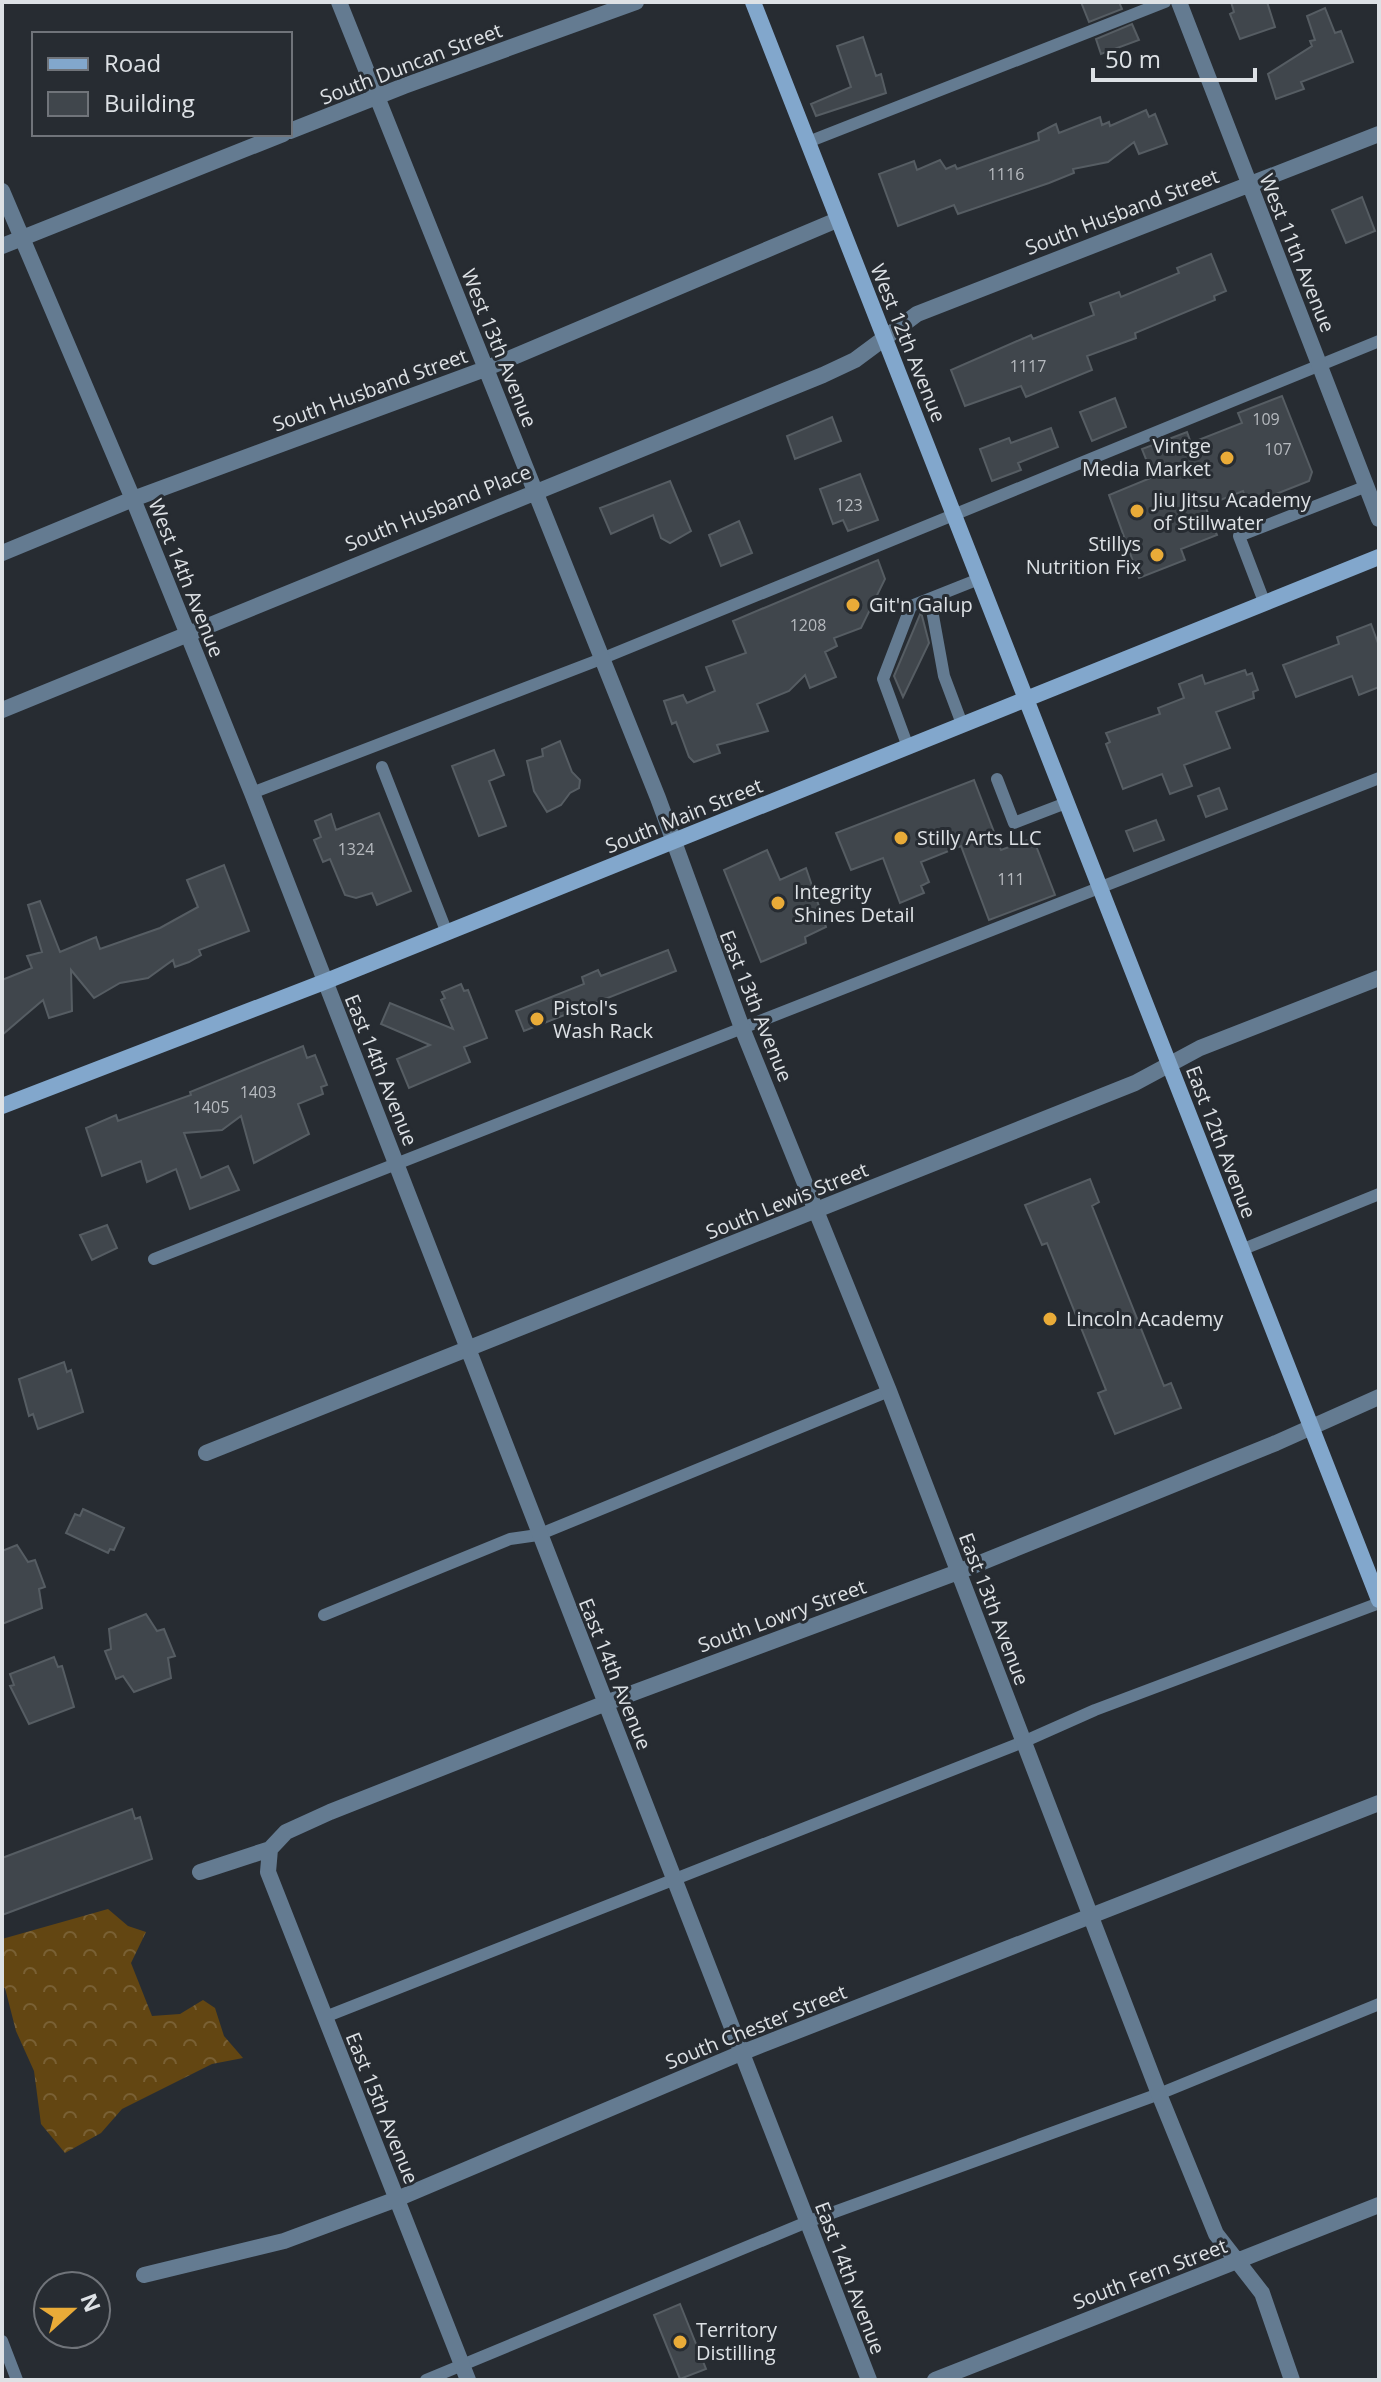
<svg xmlns="http://www.w3.org/2000/svg" width="1381" height="2382" font-family="'Open Sans',sans-serif">
  <style>
    .forest { fill: url(#forest-crowns) }
    .building { fill: #40464c; stroke: #565d63; stroke-width: 2 }
    .lines { fill: none; stroke-linecap: round; stroke-linejoin: round }
    .service { stroke: #647b91; stroke-width: 12 }
    .minor { stroke: #647b91; stroke-width: 16 }
    .secondary { stroke: #82a7cc; stroke-width: 16 }
    .poi-dot { fill: #e9ab38; stroke: #272c32; stroke-width: 3 }
    .labels { text-anchor: middle; stroke-width: 6; stroke-linejoin: round; paint-order: stroke }
    .number-label { font-size: 16px; fill: #b6babf }
    .street-label { font-size: 20px; fill: #dde1e5; stroke: #272c32 }
    .poi-label { font-size: 20px; fill: #dde1e5; stroke: #272c32; text-anchor: start }
  </style>
  <defs>
    <pattern id="forest-crowns" width="20" height="18" patternUnits="userSpaceOnUse" patternTransform="scale(2)"><rect width="20" height="18" fill="#634612"/><path d="M2 6a3 3 0 1 1 6 0M12 15a3 3 0 1 1 6 0" fill="none" stroke="#796034"/></pattern>
  </defs>
  <rect width="100%" height="100%" fill="#272c32"/>
  <path class="forest" d="M108,1909L128,1926L146,1932L131,1963L152,2016L180,2014L203,2000L215,2008L224,2036L243,2058L212,2064L122,2109L101,2133L65,2153L41,2124L34,2071L16,2031L5,1988H2V1939Z"/>
  <path class="building" d="M1081,2H1119L1122,9L1089,22Z
    M1231,2H1267L1275,27L1240,39L1230,14L1234,12Z
    M1325,8L1335,33L1341,31L1353,62L1301,82L1304,89L1276,99L1268,74L1312,46L1310,41L1315,40L1307,16Z
    M1132,24L1139,40L1101,54L1096,39Z
    M863,37L876,76L881,74L886,93L816,116L811,104L851,87L837,46Z
    M1146,110L1149,117L1155,114L1167,144L1139,154L1134,142L1108,162L1073,169L1074,173L1049,183L958,214L954,205L898,226L879,174L914,161L917,170L940,160L946,169L955,165L957,169L1039,140L1038,133L1056,124L1059,133L1100,117L1102,125L1109,122L1110,126Z
    M1362,197L1375,231L1346,243L1332,210Z
    M1211,254L1226,291L1214,296L1215,300L1135,333L1136,338L1087,356L1092,370L1026,397L1021,386L965,406L951,370L1031,335L1033,339L1094,315L1090,303L1119,292L1121,297L1179,273L1177,268Z
    M1282,396L1312,472L1309,481L1248,505L1243,491L1205,506L1217,535L1181,549L1185,560L1139,578L1109,495L1153,477L1142,449L1187,432L1191,443L1242,423L1238,413Z
    M1115,398L1126,427L1092,441L1080,412Z
    M832,417L841,441L795,459L787,436Z
    M1051,428L1058,447L1018,463L1021,470L992,481L980,449L1009,438L1011,443Z
    M860,474L878,520L848,531L843,520L833,524L820,489Z
    M670,481L691,531L670,543L661,538L653,515L611,534L600,508Z
    M739,521L752,553L721,566L709,535Z
    M878,560L885,579L861,628L834,638L837,646L825,652L836,677L810,688L805,675L789,691L757,704L768,731L717,745L720,753L694,762L689,757L676,722L672,724L664,701L683,695L687,703L715,691L706,667L746,653L733,621Z
    M921,612L929,643L903,697L894,676Z
    M1371,624L1379,646V687L1359,695L1352,676L1296,697L1283,665L1339,644L1337,637Z
    M1245,670L1247,675L1252,673L1258,690L1253,692L1254,698L1216,712L1230,748L1184,765L1192,786L1170,794L1162,774L1123,789L1106,744L1110,742L1106,733L1160,714L1158,708L1184,698L1179,684L1202,675L1205,684Z
    M560,741L572,772L580,780L579,788L570,793L561,805L547,812L534,791L527,761L543,756L542,749Z
    M494,750L504,775L489,781L506,826L479,836L452,766Z
    M974,780L1001,850L1033,838L1055,895L989,920L961,846L921,862L929,882L921,886L924,893L900,903L883,858L851,870L836,833Z
    M1219,788L1227,809L1206,817L1198,796Z
    M379,813L411,891L377,905L372,893L356,898L345,895L330,859L323,862L314,840L321,837L315,821L331,814L336,830Z
    M1156,820L1164,840L1134,851L1126,831Z
    M767,850L780,880L806,868L826,927L805,937L806,943L761,962L724,870Z
    M224,865L249,931L199,950L201,955L189,962L175,967L173,960L148,978L120,983L94,998L71,970L72,1011L49,1018L43,1000L2,1035V980L32,968L27,956L42,952L28,905L40,901L60,952L96,937L100,949L160,928L198,907L187,880Z
    M668,950L676,971L524,1031L516,1011L584,984L582,977L598,970L601,976Z
    M461,984L464,991L468,990L487,1038L464,1047L470,1062L409,1088L397,1059L430,1045L381,1024L390,1003L453,1029L441,1000L445,998L442,992Z
    M303,1046L307,1058L315,1055L327,1085L321,1087L323,1094L298,1104L309,1134L254,1163L241,1116L222,1130L184,1133L201,1178L228,1166L239,1190L190,1209L176,1169L147,1182L141,1161L102,1176L86,1128L116,1115L118,1121L191,1095L190,1092Z
    M1090,1179L1099,1202L1092,1206L1164,1386L1171,1383L1181,1408L1115,1434L1098,1393L1106,1390L1047,1243L1042,1245L1025,1205Z
    M107,1225L117,1248L92,1260L80,1235Z
    M64,1362L67,1372L71,1370L83,1412L38,1429L33,1414L29,1416L19,1379Z
    M83,1509L124,1528L114,1550L110,1549L108,1553L66,1533L75,1514L80,1516Z
    M17,1545L28,1562L35,1560L45,1587L39,1589L42,1608L2,1624V1551Z
    M146,1614L157,1631L164,1629L175,1656L168,1658L171,1678L134,1692L123,1676L116,1679L105,1651L111,1649L109,1629Z
    M54,1657L58,1667L62,1666L74,1707L29,1724L10,1686L14,1685L10,1674Z
    M132,1809L135,1819L140,1817L152,1859L2,1915V1858Z
    M680,2304L706,2369L680,2379L654,2315Z"/>
  <g class="lines">
    <path class="service" d="M808,142L1165,2
      M930,599L944,676L962,724
      M1265,604L1239,536L1367,486
      M908,747L883,679L911,606L979,579
      M382,767L447,933
      M997,779L1014,823L1066,803
      M252,793L601,659L1379,341
      M1241,1250L1379,1194
      M154,1259L1379,778
      M324,1615L510,1539L538,1535L889,1391
      M325,2017L1023,1742L1095,1710L1379,1603
      M2,2341L17,2380
      M426,2380L807,2222L1159,2094L1379,2004"/>
    <path class="minor" d="M339,2L658,798L742,1028L889,1391L1159,2094L1216,2234L1262,2293L1292,2380
      M1179,2L1379,519
      M290,131L404,86L636,2
      M2,191L133,499L252,793L869,2380
      M2,246L283,134
      M2,553L133,499L485,369L837,220
      M2,710L823,375L855,360L917,314L1379,134
      M206,1453L1135,1083L1200,1048L1379,978
      M270,1849L268,1872L468,2380
      M200,1872L270,1849L286,1832L330,1812L606,1703L958,1572L1276,1443L1379,1397
      M144,2275L284,2241L397,2199L741,2053L1379,1803
      M935,2380L1379,2205"/>
    <path class="secondary" d="M753,2L1379,1600
      M2,1106L324,982L1379,557"/>
  </g>
  <g class="poi-dot">
    <circle cx="1227" cy="458" r="8"/>
    <circle cx="1137" cy="511" r="8"/>
    <circle cx="1157" cy="555" r="8"/>
    <circle cx="853" cy="605" r="8"/>
    <circle cx="901" cy="838" r="8"/>
    <circle cx="778" cy="903" r="8"/>
    <circle cx="537" cy="1019" r="8"/>
    <circle cx="1050" cy="1319" r="8"/>
    <circle cx="680" cy="2342" r="8"/>
  </g>
  <g class="labels">
    <g class="number-label">
      <text x="1006" y="180">1116</text>
      <text x="1028" y="372">1117</text>
      <text x="1266" y="425">109</text>
      <text x="1278" y="455">107</text>
      <text x="849" y="511">123</text>
      <text x="808" y="631">1208</text>
      <text x="356" y="855">1324</text>
      <text x="1011" y="885">111</text>
      <text x="258" y="1098">1403</text>
      <text x="211" y="1113">1405</text>
    </g>
    <g class="street-label">
      <text transform="translate(411 64) rotate(-21)" y="7">South Duncan Street</text>
      <text transform="translate(1122 212) rotate(-21)" y="7">South Husband Street</text>
      <text transform="translate(1297 253) rotate(68)" y="7">West 11th Avenue</text>
      <text transform="translate(908 343) rotate(68)" y="7">West 12th Avenue</text>
      <text transform="translate(499 348) rotate(68)" y="7">West 13th Avenue</text>
      <text transform="translate(370 390) rotate(-20)" y="7">South Husband Street</text>
      <text transform="translate(438 508) rotate(-22)" y="7">South Husband Place</text>
      <text transform="translate(186 578) rotate(68)" y="7">West 14th Avenue</text>
      <text transform="translate(684 816) rotate(-22)" y="7">South Main Street</text>
      <text transform="translate(756 1006) rotate(68)" y="7">East 13th Avenue</text>
      <text transform="translate(381 1070) rotate(68)" y="7">East 14th Avenue</text>
      <text transform="translate(1221 1142) rotate(69)" y="7">East 12th Avenue</text>
      <text transform="translate(787 1201) rotate(-22)" y="7">South Lewis Street</text>
      <text transform="translate(994 1609) rotate(69)" y="7">East 13th Avenue</text>
      <text transform="translate(782 1616) rotate(-20)" y="7">South Lowry Street</text>
      <text transform="translate(615 1674) rotate(68)" y="7">East 14th Avenue</text>
      <text transform="translate(756 2027) rotate(-22)" y="7">South Chester Street</text>
      <text transform="translate(382 2108) rotate(68)" y="7">East 15th Avenue</text>
      <text transform="translate(1150 2274) rotate(-21)" y="7">South Fern Street</text>
      <text transform="translate(850 2278) rotate(69)" y="7">East 14th Avenue</text>
    </g>
    <g class="poi-label">
      <text x="1211" y="453" text-anchor="end">Vintge<tspan x="1211" dy="23">Media Market</tspan></text>
      <text x="1153" y="507">Jiu Jitsu Academy<tspan x="1153" dy="23">of Stillwater</tspan></text>
      <text x="1141" y="551" text-anchor="end">Stillys<tspan x="1141" dy="23">Nutrition Fix</tspan></text>
      <text x="869" y="612">Git'n Galup</text>
      <text x="917" y="845">Stilly Arts LLC</text>
      <text x="794" y="899">Integrity<tspan x="794" dy="23">Shines Detail</tspan></text>
      <text x="553" y="1015">Pistol's<tspan x="553" dy="23">Wash Rack</tspan></text>
      <text x="1066" y="1326">Lincoln Academy</text>
      <text x="696" y="2337">Territory<tspan x="696" dy="23">Distilling</tspan></text>
    </g>
  </g>
  <rect width="1381" height="2382" fill="none" stroke="#dde1e5" stroke-width="8"/>
  <rect x="32" y="32" width="260" height="104" fill="#272c32" stroke="#70747a" stroke-width="2"/>
  <rect x="48" y="58" width="40" height="12" fill="#82a7cc" stroke="#70747a" stroke-width="2"/>
  <text x="104" y="72" font-size="24" fill="#dde1e5">Road</text>
  <rect x="48" y="92" width="40" height="24" fill="#40464c" stroke="#70747a" stroke-width="2"/>
  <text x="104" y="112" font-size="24" fill="#dde1e5">Building</text>
  <g transform="translate(72 2310) rotate(69)"><circle r="38" fill="#272c32" stroke="#70747a" stroke-width="2"/>
  <path d="M0-6L14 30L0 20L-14 30Z" fill="#e9ab38"/>
  <text y="-12" font-size="22" font-weight="bold" text-anchor="middle" fill="#dde1e5">N</text>
  </g>
  <path d="M1093 68v12h162v-12" fill="none" stroke="#dde1e5" stroke-width="4"/>
  <text x="1105" y="68" font-size="24" fill="#dde1e5" stroke="#272c32" stroke-width="6" paint-order="stroke">50 m</text>
</svg>
